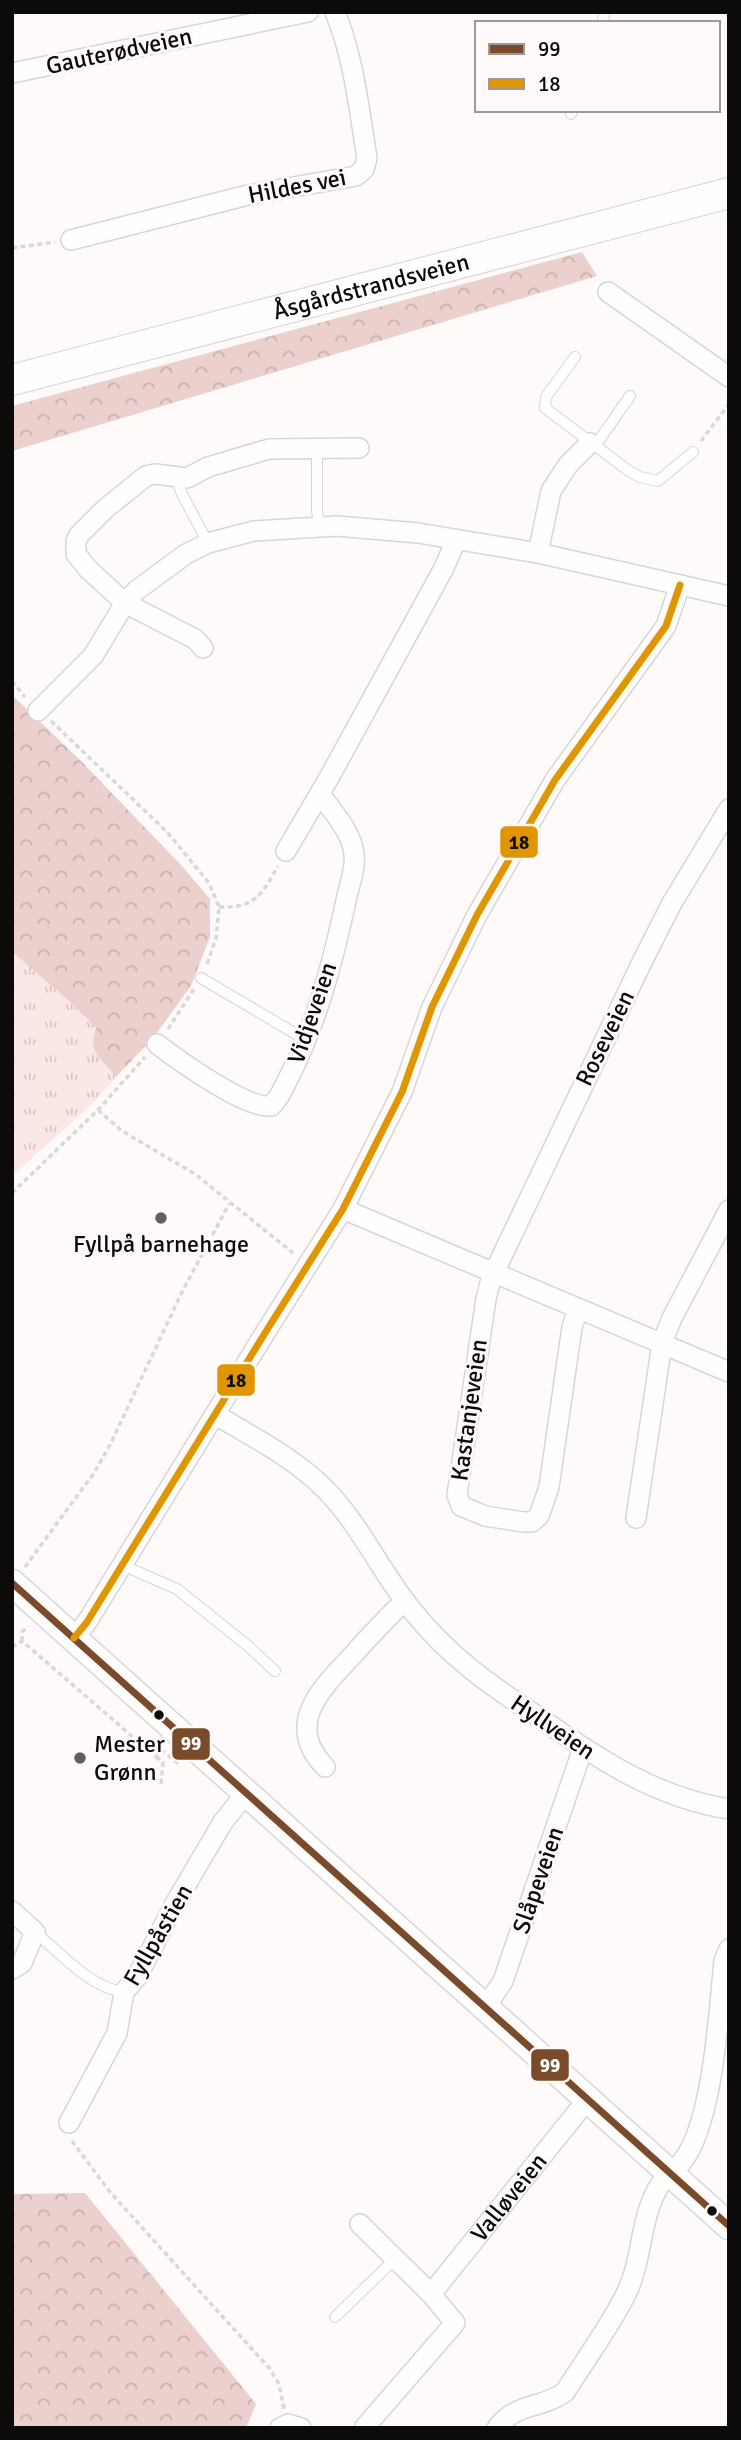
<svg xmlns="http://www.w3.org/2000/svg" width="741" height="2440" font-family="Signika,sans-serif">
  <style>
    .forest { fill: url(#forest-crowns) }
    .park { fill: url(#park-tufts) }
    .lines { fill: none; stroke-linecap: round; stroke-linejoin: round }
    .service-casing { stroke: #d9d5d5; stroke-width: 12 }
    .minor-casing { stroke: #d9d5d5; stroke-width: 22 }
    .secondary-casing { stroke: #d9d5d5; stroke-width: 29 }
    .primary-casing { stroke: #d9d5d5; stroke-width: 32 }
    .path { stroke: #d9d8d8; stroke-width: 3.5; stroke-dasharray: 5 3.5; stroke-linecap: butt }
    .service { stroke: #fffefe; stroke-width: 10 }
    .minor { stroke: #fffefe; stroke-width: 19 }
    .secondary { stroke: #fffefe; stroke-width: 26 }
    .primary { stroke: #fffefe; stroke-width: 30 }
    .bus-1-casing { stroke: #fff9f9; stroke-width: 12 }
    .bus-2-casing { stroke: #fff9f9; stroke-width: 12 }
    .bus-1 { stroke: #7a4b2a; stroke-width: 7 }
    .bus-2 { stroke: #e09601; stroke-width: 7 }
    .poi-dot { fill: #615e5e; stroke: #fff9f9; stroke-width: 2.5 }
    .bus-dot { fill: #0d0a0a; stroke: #fff9f9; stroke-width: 2.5 }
    .labels { text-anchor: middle; stroke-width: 6; stroke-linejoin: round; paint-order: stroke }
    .street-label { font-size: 24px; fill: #0d0a0a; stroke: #fff9f9 }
    .poi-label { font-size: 24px; fill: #0d0a0a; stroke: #fff9f9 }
    .line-badge { stroke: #fff9f9; stroke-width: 2.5 }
    .badge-label { font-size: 19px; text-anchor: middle; font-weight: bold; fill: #fff }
    .pale-badge-label { font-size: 19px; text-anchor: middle; font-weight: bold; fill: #111 }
  </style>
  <defs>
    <pattern id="forest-crowns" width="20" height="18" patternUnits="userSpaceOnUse" patternTransform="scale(1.75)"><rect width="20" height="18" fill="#ebd0cd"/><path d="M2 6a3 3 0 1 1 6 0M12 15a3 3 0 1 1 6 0" fill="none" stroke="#c8b1af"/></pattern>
    <pattern id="park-tufts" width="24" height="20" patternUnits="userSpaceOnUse" patternTransform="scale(1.75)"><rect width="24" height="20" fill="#fbe8e6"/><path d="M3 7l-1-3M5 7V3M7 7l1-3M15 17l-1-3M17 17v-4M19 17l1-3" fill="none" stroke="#d6c6c4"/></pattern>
  </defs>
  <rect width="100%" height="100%" fill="#fefafa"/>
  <path class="forest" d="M582,252L597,276L12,451V406Z
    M12,695L80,760L181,865L210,899V937L191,986L153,1038L116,1077C102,1059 86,1053 96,1028L69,1001L12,952Z
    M85,2193L256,2404L246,2428H12V2194Z"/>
  <path class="park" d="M12,952L69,1001L96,1028C86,1053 102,1059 116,1077L91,1105L12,1176Z"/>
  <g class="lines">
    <g class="service-casing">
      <path id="service" d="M602,23L605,12
        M571,114L572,110
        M575,357L546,397L545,408L629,471L640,477L658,481L693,452
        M595,446L630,396
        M317,448V511L320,526
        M176,478L182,494L208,543
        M201,978L306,1040
        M122,1565L177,1589L248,1646L275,1671
        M35,1932C60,1953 92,1989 124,1992
        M335,2317L394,2260"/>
    </g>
    <g class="minor-casing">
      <g id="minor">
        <path d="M12,73L308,12"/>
        <path d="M71,240L248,195L356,176L364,169L367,158C359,109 354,58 335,12"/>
        <path d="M608,292L729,377"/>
        <path d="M538,553L551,491L568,465L590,443"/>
        <path d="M203,648L195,639L125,603L88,569L76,554V541L79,535L105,509L146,476L155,474L187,478L208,467L269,449L359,448"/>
        <path d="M38,711L93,656L125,603L137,590L186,554L208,543L254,531L337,526L418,533L538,553L729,596"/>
        <path d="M286,851L330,776L444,568L456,540"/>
        <path d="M157,1044C178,1060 246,1109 271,1106C279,1099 283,1089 288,1079C317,1023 334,958 347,896C350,883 356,867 354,854C352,832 332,811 320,794"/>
        <path d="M343,1209L729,1372"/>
        <path d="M578,1309L572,1327L549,1487L539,1516L532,1522H524L485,1516L461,1506L457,1495L486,1299L491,1279L642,962L672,903L729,809"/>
        <path d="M216,1415C253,1437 294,1458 325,1489C359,1523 381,1572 411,1609C449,1657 490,1685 540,1718C598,1759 657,1798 729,1809"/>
        <path d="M636,1518L662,1343L672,1318L729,1210"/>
        <path d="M74,1638L87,1622L265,1333L343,1209L402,1092L432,1007L477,915L555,780L666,626L680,585"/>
        <path d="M325,1767C284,1724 321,1689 352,1656C369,1637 386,1618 405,1601"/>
        <path d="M12,1911L35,1932L22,1963L12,1969"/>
        <path d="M485,2008L503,1981L583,1748"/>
        <path d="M69,2123L117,2033L124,1992L137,1977L177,1900L223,1822L246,1793"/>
        <path d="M681,2163C713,2126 719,2010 724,1961L729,1949"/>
        <path d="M360,2224L431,2294L455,2323L365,2427"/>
        <path id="s1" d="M431,2294L587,2100"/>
        <path d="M280,2428L288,2424L301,2428"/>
        <path d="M497,2428C516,2402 542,2409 565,2392C585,2360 609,2328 626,2294C646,2253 637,2210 669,2172"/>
      </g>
    </g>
    <g class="secondary-casing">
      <path id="secondary" d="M12,1583L729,2226"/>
    </g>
    <g class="primary-casing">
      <g id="primary">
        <path id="s2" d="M12,380L729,193"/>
      </g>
    </g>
    <path class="path" d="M12,248L55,242
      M701,441L729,404
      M12,681L25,697
      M51,721L167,832L209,883L219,907L216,938L206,967
      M219,907C255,908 261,896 278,866
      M168,1029L194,989
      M98,1110L122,1131L195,1174L293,1253
      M12,1193L98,1110L145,1057
      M25,1567L94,1473L110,1445L182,1292L229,1204
      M22,1641V1632L28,1626
      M12,1647L22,1641L156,1757L160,1752H164L181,1766
      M156,1757L163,1762L161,1784
      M72,2141L110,2192L270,2369L279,2384L284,2409"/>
    <use href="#service" class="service"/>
    <use href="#minor" class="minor"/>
    <use href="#secondary" class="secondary"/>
    <use href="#primary" class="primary"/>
    <g class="bus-1-casing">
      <path id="bus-1" d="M12,1583L729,2226"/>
    </g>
    <g class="bus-2-casing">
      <path id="bus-2" d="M74,1638L87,1622L265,1333L343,1209L402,1092L432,1007L477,915L555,780L666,626L680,585"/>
    </g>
    <use href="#bus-1" class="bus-1"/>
    <use href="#bus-2" class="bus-2"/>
  </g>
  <g class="poi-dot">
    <circle cx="161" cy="1218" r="7"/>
    <circle cx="80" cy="1758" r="7"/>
  </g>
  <g class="bus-dot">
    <circle cx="159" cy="1715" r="6"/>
    <circle cx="712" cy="2211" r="6"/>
  </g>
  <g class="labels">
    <g class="street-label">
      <text transform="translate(119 51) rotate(-12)" y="8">Gauterødveien</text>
      <text transform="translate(297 186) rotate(-11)" y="8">Hildes vei</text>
      <text dy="8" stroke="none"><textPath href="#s2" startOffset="371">Åsgårdstrandsveien</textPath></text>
      <text transform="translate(312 1013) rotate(-71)" y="8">Vidjeveien</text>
      <text transform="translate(605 1038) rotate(-64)" y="8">Roseveien</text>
      <text transform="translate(469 1410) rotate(-82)" y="8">Kastanjeveien</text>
      <text transform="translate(553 1727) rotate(34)" y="8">Hyllveien</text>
      <text transform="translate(538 1880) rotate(-71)" y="8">Slåpeveien</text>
      <text transform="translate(158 1935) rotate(-60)" y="8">Fyllpåstien</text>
      <text dy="8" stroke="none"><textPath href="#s1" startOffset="124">Valløveien</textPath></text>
    </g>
    <g class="poi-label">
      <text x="161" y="1252">Fyllpå barnehage</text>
      <text x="94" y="1752" text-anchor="start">Mester<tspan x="94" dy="28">Grønn</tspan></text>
    </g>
  </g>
  <g class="line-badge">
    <rect x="499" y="825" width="40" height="34" rx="7" fill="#e09601"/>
    <rect x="216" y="1363" width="40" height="34" rx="7" fill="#e09601"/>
    <rect x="171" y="1727" width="40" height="34" rx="7" fill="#7a4b2a"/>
    <rect x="530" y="2048" width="40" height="34" rx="7" fill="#7a4b2a"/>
  </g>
  <g class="badge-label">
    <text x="191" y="1750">99</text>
    <text x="550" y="2072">99</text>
  </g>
  <g class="pale-badge-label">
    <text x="519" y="849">18</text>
    <text x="236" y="1387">18</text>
  </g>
  <rect width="741" height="2440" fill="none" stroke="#0d0a0a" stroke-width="28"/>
  <rect x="475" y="21" width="245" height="91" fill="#fff9f9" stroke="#9e9999" stroke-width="2"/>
  <rect x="489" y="44" width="35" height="10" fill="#7a4b2a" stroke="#9e9999" stroke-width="2"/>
  <text x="538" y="56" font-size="21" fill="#0d0a0a">99</text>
  <rect x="489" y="79" width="35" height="10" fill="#e09601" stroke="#9e9999" stroke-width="2"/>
  <text x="538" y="91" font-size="21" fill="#0d0a0a">18</text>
</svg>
